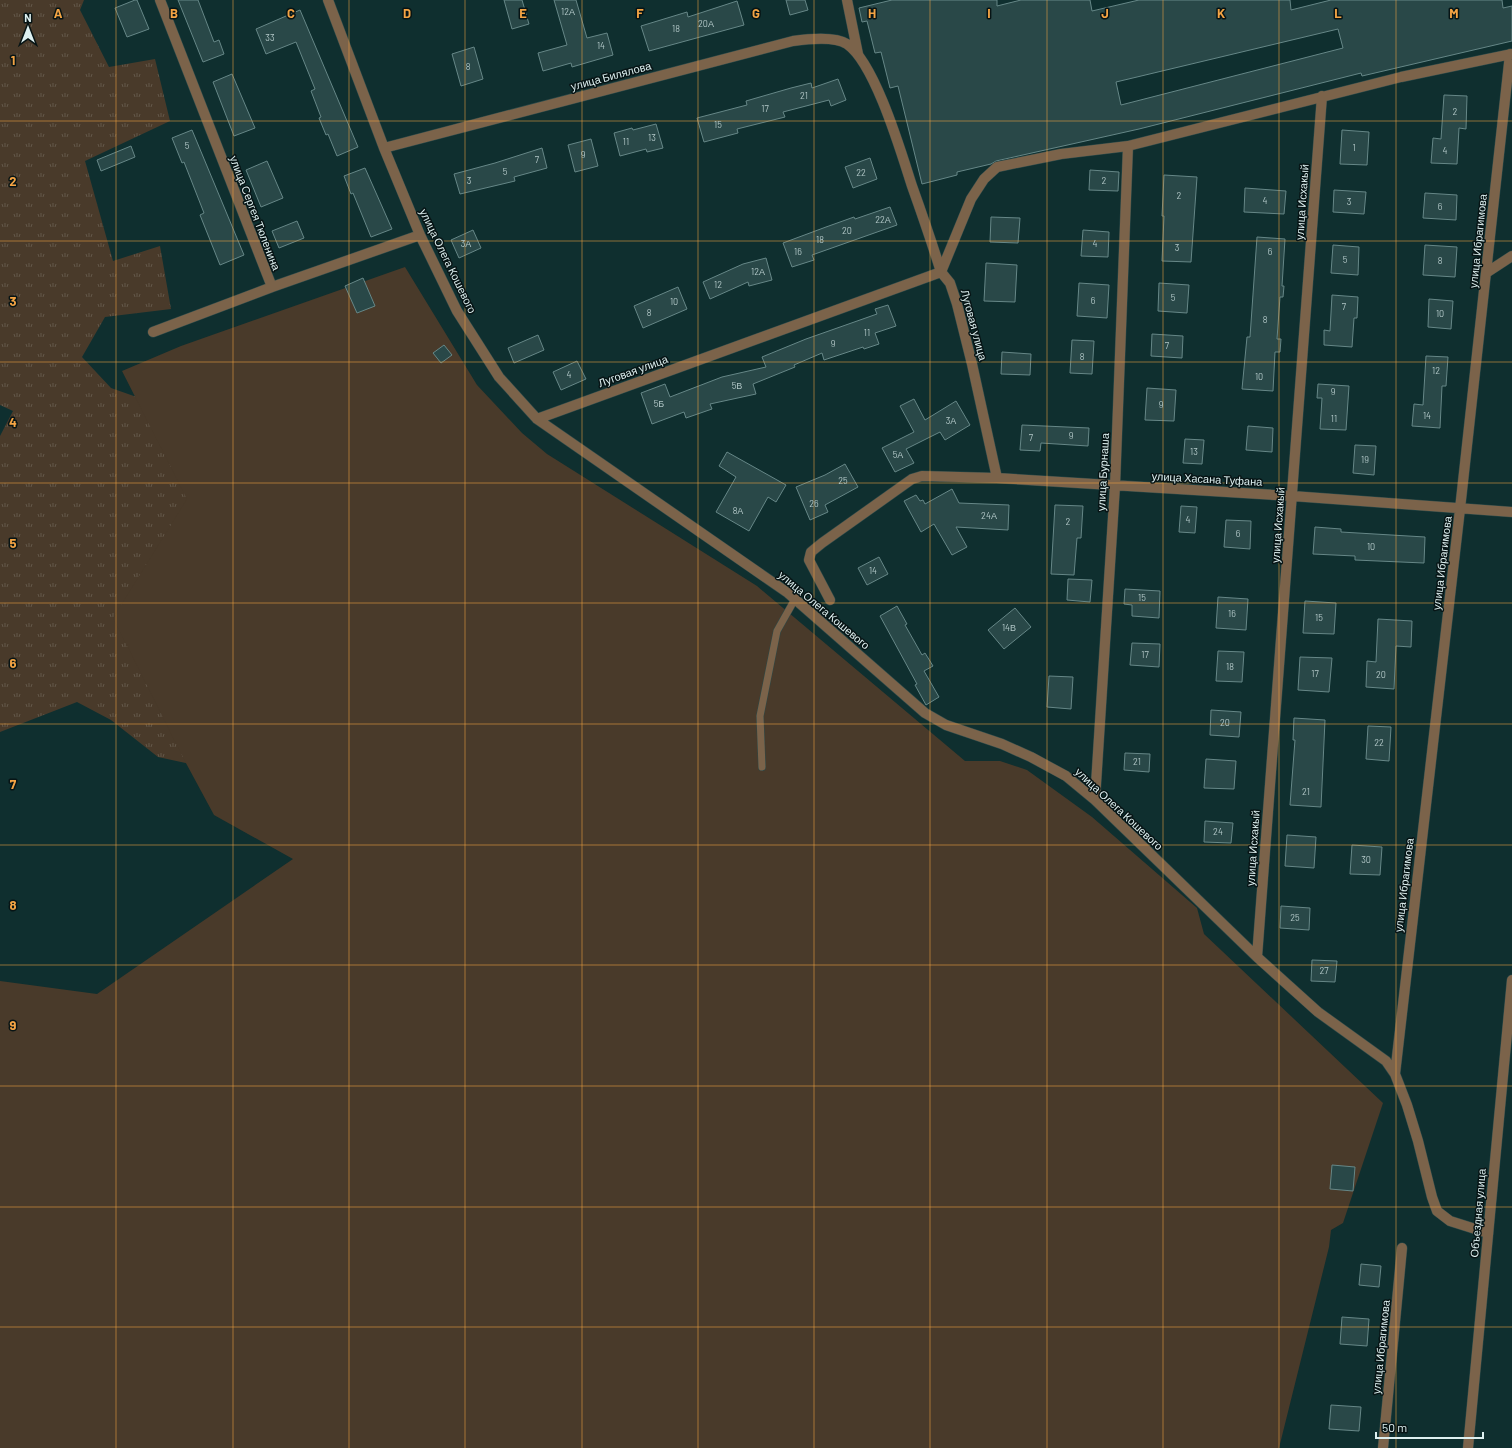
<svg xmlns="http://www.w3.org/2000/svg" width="1512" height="1448" font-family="Barlow,sans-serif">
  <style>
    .grass { fill: url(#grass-tufts) }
    .garden { fill: #493a2a }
    .building { fill: #294848; stroke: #668787; fill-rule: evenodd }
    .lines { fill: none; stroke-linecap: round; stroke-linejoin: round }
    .service-casing { stroke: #2c4a4a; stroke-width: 8 }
    .minor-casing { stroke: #2c4a4a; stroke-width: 11 }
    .tertiary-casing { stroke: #2c4a4a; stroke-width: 11 }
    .service { stroke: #7b634a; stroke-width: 7 }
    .minor { stroke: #7b634a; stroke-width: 10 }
    .tertiary { stroke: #7b634a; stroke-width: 10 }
    .grid { fill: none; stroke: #f4a444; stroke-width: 1; stroke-opacity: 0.55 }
    .labels { text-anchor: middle; stroke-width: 3; stroke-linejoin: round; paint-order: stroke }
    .number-label { font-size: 9px; fill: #b1c6c6 }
    .street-label { font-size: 11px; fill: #def0f0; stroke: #071415 }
    .grid-label { font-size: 13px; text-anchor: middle; font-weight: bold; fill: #f4a444; stroke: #071415; stroke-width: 3; stroke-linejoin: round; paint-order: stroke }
  </style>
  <defs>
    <pattern id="grass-tufts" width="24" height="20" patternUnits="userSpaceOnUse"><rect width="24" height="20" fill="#493a2a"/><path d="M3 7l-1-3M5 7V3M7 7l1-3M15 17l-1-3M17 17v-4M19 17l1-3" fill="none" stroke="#635749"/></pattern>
  </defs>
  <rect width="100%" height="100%" fill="#0f2f2f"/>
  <path class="grass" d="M0,0H84L80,10L109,67L155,59L170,121L85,161L113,261L160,246L171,309L105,317L82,357L111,388L165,407L215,477L218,770L158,757L111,720L77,702L0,732V436L13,411L0,405Z"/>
  <path class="garden" d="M405,267L477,385L522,433L547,454L757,586L965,761H1000L1027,770L1092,817L1197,908L1204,934L1383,1103L1343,1223L1331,1230L1329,1247L1279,1448H0V981L97,994L293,859L214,815L187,765L113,618L187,499L122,371L181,346Z"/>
  <path class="building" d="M135,0H137L149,29L127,37L115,8Z
    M178,0H198L214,42L219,40L224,54L203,62Z
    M504,0H522L529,24L512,29Z
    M554,0H576L587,38L607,33L613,55L572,67L571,63L543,71L538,53L567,45Z
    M786,0H805L808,10L790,15Z
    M892,0H997V6L1021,0H1090L1092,11L1139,0H1290L1291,10L1331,0H1502L1503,8L1512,6V41L1362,76L1361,73L1139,129L996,161L991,164L957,172V175L922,184L898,86L890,88L881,52L875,53L867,21L862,22L859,8ZM1338,29L1343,48L1121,105L1116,82Z
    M737,1L744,25L649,51L641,26L687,12L688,17Z
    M300,10L358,147L337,156L328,134L326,135L319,118L321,117L311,91L315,89L296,42L266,54L256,29Z
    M474,47L483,79L461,86L452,54Z
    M232,74L255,128L234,136L213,82Z
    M838,79L846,100L831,106L829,100L783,112L785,117L737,129L738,133L704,142L697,118L747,105L746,101L791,88L811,83L812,88Z
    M1444,95L1467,96L1466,129L1459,128L1457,164L1431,163L1433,138L1441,139Z
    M656,124L663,148L647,152L646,149L620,156L614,133L632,128L633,130Z
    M192,130L244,255L220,265L200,215L204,213L184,162L182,163L172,138Z
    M1342,130L1369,132L1367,165L1340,164Z
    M591,139L598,166L575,172L568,145Z
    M131,146L135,157L101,171L97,160Z
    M542,148L547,168L514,177L515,181L460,194L454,174L495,163Z
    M870,158L877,179L853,188L845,167Z
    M267,161L283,198L261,207L246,170Z
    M365,168L392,229L371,237L353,193L351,194L344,176Z
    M1090,170L1119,172L1118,191L1089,190Z
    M1164,175L1197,177L1191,262L1162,261L1164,216H1162Z
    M1245,188L1286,191L1284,214L1244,212Z
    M1334,190L1366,192L1364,214L1333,212Z
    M1425,193L1457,195L1456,220L1423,218Z
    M890,207L897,225L812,255L814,260L792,267L783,243L826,227L854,217L855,219Z
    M991,217L1020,218L1018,243L990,242Z
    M297,221L304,238L279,248L272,231Z
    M473,230L481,248L459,258L451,240Z
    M1083,230L1109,232L1108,257L1081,256Z
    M1257,237L1285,239L1282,286H1284L1283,297H1280L1277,339H1281L1280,352H1275L1273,391L1242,389L1247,337H1250Z
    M1333,245L1359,247L1358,275L1331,273Z
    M1425,245L1457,247L1455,277L1423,275Z
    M766,258L772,280L749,286L748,282L710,299L703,282L743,264Z
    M986,263L1017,265L1015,302L984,301Z
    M363,278L375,306L357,313L345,286Z
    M1079,283L1109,285L1107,318L1077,316Z
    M1159,283L1189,285L1187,313L1158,311Z
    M678,287L687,309L643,328L634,306Z
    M1332,295L1358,297L1357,318H1354L1352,347L1324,345V330L1330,331Z
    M1429,299L1453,301L1451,329L1428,327Z
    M888,305L896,326L875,333L879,344L864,349L863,347L824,360L822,353L794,365L795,367L753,384L756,394L710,404L712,409L686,418L684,412L652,424L641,393L665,384L670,397L722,377L766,367L762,357L806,339L877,314L875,309Z
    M1152,334L1183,336L1182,358L1151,356Z
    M538,335L544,350L514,363L508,348Z
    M1072,340L1094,341L1092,374L1070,373Z
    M444,345L452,355L441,363L433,353Z
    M1002,352L1031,354L1030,375L1001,374Z
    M1426,356L1448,357L1446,386H1442L1440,428L1412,426L1414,404L1423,405Z
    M577,361L586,379L561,390L553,372Z
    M1318,384L1349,386L1346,430L1320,429L1322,398H1317Z
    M1147,388L1176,390L1174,421L1145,420Z
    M914,399L925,420L956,401L970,425L945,440L940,432L906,449L914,463L895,472L882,448L914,432L900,406Z
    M1022,425L1089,428L1088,446L1041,443L1040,451L1020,450Z
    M1248,426L1273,428L1272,452L1246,450Z
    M1185,439L1204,440L1202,464L1183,463Z
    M1355,445L1376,446L1374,475L1353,473Z
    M727,452L786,485L776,502L768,497L749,531L716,512L736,477L719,466Z
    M845,464L858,487L825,505L828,512L810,520L796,487L825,475Z
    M952,489L959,503L1009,505L1008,530L956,527L967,547L952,555L934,524L921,532L904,501L916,495L920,501L923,500L925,504Z
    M1055,505L1083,506L1081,538H1077L1074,575L1051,574Z
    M1181,506L1197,507L1195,533L1179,532Z
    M1226,520L1251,521L1250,549L1224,547Z
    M1315,527L1341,529V532L1425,537L1424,563L1355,560V556L1313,554Z
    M879,557L888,574L867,585L858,568Z
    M1068,579L1092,580L1090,602L1067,600Z
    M1125,589L1160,591L1159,618L1132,616V605L1124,604Z
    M1218,597L1248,599L1246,630L1216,628Z
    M1305,601L1336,603L1334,634L1303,633Z
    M897,606L907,624L905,625L922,655L925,653L933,666L924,671L939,697L926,705L915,685L917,684L880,616Z
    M1015,608L1031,627L1004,649L988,630Z
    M1378,619L1412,621L1411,647L1396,646L1394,689L1366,687L1367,661L1376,662Z
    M1132,643L1160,644L1159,667L1130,665Z
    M1218,651L1244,652L1242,682L1216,681Z
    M1300,657L1332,658L1329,692L1298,690Z
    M1049,676L1073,677L1071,709L1047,707Z
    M1211,710L1241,712L1239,737L1210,735Z
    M1294,718L1325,720L1321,807L1290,805L1295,740H1293Z
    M1368,726L1391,727L1389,761L1366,759Z
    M1125,753L1150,754L1149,772L1124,770Z
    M1206,759L1236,761L1234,789L1204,788Z
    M1205,821L1233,823L1231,843L1204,842Z
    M1287,835L1316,837L1314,868L1285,866Z
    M1352,845L1382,847L1380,875L1350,874Z
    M1281,906L1310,908L1309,930L1280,928Z
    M1312,960L1337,961L1335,982L1311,981Z
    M1332,1165L1355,1167L1353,1191L1330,1189Z
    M1361,1264L1381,1266L1379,1287L1359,1285Z
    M1342,1317L1369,1319L1367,1346L1340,1344Z
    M1331,1405L1361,1407L1359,1431L1329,1429Z"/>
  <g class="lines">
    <g class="service-casing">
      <path id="service" d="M762,767L760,716L777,631L795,599"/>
    </g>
    <g class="minor-casing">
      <path id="minor" d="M160,0L272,287L420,235
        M328,0L384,148L420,235L457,311L499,377L537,419L788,593L925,713L946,725L1002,744L1031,757L1066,776L1095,800L1257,957L1318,1012L1386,1061L1395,1074L1407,1105L1418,1141L1432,1197L1437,1211L1450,1221L1488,1233
        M847,0L858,54
        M384,148L793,41C807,39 835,36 847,44C875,63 901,152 912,186C922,214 932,243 941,272L971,199L984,179L997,167L1061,154L1128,146L1401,77L1512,54
        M1486,273L1512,256
        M153,332L272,287
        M537,419L941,272L950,283L957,304L972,364L997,478
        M830,600L809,560L811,552L822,543L912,479L922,476L997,478L1292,496L1512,512
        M1095,800L1115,486L1128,146
        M1257,957L1322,96
        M1395,1074L1460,509L1510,54
        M1383,1448L1402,1248"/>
    </g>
    <g class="tertiary-casing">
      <path id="tertiary" d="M1468,1448L1512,980"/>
    </g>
    <use href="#service" class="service"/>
    <use href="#minor" class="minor"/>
    <use href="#tertiary" class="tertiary"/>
  </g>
  <path class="grid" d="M116,0V1448M233,0V1448M349,0V1448M465,0V1448M582,0V1448M698,0V1448M814,0V1448M930,0V1448M1047,0V1448M1163,0V1448M1279,0V1448M1396,0V1448M0,121H1512M0,241H1512M0,362H1512M0,483H1512M0,603H1512M0,724H1512M0,845H1512M0,965H1512M0,1086H1512M0,1207H1512M0,1327H1512"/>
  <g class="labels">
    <g class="number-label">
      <text x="568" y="15">12А</text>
      <text x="706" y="27">20А</text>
      <text x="676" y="32">18</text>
      <text x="270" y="41">33</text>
      <text x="601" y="49">14</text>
      <text x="468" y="70">8</text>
      <text x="804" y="99">21</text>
      <text x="765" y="112">17</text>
      <text x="1455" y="115">2</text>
      <text x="718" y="128">15</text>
      <text x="652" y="141">13</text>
      <text x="626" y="145">11</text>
      <text x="187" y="149">5</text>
      <text x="1354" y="151">1</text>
      <text x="1445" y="154">4</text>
      <text x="583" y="158">9</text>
      <text x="537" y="163">7</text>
      <text x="505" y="175">5</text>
      <text x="861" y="176">22</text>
      <text x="469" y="184">3</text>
      <text x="1104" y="184">2</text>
      <text x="1179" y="199">2</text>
      <text x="1265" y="204">4</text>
      <text x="1349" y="205">3</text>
      <text x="1440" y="210">6</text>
      <text x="883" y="223">22А</text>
      <text x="847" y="234">20</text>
      <text x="820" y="243">18</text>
      <text x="466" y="247">3А</text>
      <text x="1095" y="247">4</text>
      <text x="1177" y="251">3</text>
      <text x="798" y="255">16</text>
      <text x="1270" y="255">6</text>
      <text x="1345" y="263">5</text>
      <text x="1440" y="264">8</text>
      <text x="758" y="275">12А</text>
      <text x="718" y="288">12</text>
      <text x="1173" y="301">5</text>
      <text x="1093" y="304">6</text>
      <text x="674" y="305">10</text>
      <text x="1344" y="310">7</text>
      <text x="649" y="316">8</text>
      <text x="1440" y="317">10</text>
      <text x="1265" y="323">8</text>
      <text x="867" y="336">11</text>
      <text x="833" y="347">9</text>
      <text x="1167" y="349">7</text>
      <text x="1082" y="360">8</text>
      <text x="1436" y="374">12</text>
      <text x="569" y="378">4</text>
      <text x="1259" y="380">10</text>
      <text x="737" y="389">5В</text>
      <text x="1333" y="395">9</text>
      <text x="659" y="407">5Б</text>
      <text x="1161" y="408">9</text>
      <text x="1427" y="419">14</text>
      <text x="1334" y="422">11</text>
      <text x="951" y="424">3А</text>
      <text x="1071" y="439">9</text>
      <text x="1031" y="441">7</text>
      <text x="1194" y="455">13</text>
      <text x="898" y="458">5А</text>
      <text x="1365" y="463">19</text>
      <text x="843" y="484">25</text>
      <text x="814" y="507">26</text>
      <text x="738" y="514">8А</text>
      <text x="989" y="519">24А</text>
      <text x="1188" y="523">4</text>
      <text x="1068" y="525">2</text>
      <text x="1238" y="537">6</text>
      <text x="1371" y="550">10</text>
      <text x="873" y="574">14</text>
      <text x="1142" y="601">15</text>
      <text x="1232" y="617">16</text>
      <text x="1319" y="621">15</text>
      <text x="1009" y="631">14В</text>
      <text x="1145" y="658">17</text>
      <text x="1230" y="670">18</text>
      <text x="1315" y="677">17</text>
      <text x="1381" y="678">20</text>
      <text x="1225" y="726">20</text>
      <text x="1379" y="746">22</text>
      <text x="1137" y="765">21</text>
      <text x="1306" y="795">21</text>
      <text x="1218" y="835">24</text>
      <text x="1366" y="863">30</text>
      <text x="1295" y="921">25</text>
      <text x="1324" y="974">27</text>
    </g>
    <g class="street-label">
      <text transform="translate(611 76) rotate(-15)" y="4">улица Билялова</text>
      <text transform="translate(1302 202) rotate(-86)" y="4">улица Исхакый</text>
      <text transform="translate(255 213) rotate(69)" y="4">улица Сергея Тюленина</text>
      <text transform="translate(1478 241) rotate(-84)" y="4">улица Ибрагимова</text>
      <text transform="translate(448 261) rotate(64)" y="4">улица Олега Кошевого</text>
      <text transform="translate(974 325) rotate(75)" y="4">Луговая улица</text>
      <text transform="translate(633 371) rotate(-20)" y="4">Луговая улица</text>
      <text transform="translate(1103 472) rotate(-87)" y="4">улица Бурнаша</text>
      <text transform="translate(1207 479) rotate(3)" y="4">улица Хасана Туфана</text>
      <text transform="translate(1278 525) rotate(-86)" y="4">улица Исхакый</text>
      <text transform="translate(1442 563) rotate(-83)" y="4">улица Ибрагимова</text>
      <text transform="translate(824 610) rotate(40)" y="4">улица Олега Кошевого</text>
      <text transform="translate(1119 809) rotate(43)" y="4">улица Олега Кошевого</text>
      <text transform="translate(1253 848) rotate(-86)" y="4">улица Исхакый</text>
      <text transform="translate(1404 885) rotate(-83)" y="4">улица Ибрагимова</text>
      <text transform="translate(1478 1213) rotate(-85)" y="4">Объездная улица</text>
      <text transform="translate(1381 1347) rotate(-84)" y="4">улица Ибрагимова</text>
    </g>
  </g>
  <g class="grid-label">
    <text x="58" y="18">A</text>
    <text x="174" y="18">B</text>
    <text x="291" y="18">C</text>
    <text x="407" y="18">D</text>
    <text x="523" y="18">E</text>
    <text x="640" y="18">F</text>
    <text x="756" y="18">G</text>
    <text x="872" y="18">H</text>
    <text x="989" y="18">I</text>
    <text x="1105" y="18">J</text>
    <text x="1221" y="18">K</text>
    <text x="1338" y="18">L</text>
    <text x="1454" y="18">M</text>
    <text x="13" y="65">1</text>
    <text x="13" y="186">2</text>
    <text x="13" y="306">3</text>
    <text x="13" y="427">4</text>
    <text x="13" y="548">5</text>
    <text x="13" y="668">6</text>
    <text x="13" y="789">7</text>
    <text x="13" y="910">8</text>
    <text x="13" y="1030">9</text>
  </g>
  <g transform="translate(28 28)" stroke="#071415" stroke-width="3" paint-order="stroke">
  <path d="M0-3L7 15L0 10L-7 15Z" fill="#def0f0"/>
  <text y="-6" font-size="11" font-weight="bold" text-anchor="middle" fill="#def0f0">N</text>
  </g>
  <path d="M1376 1432v6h107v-6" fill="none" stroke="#def0f0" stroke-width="2"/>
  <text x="1382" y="1432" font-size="12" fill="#def0f0" stroke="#071415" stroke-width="3" paint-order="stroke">50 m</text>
</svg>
